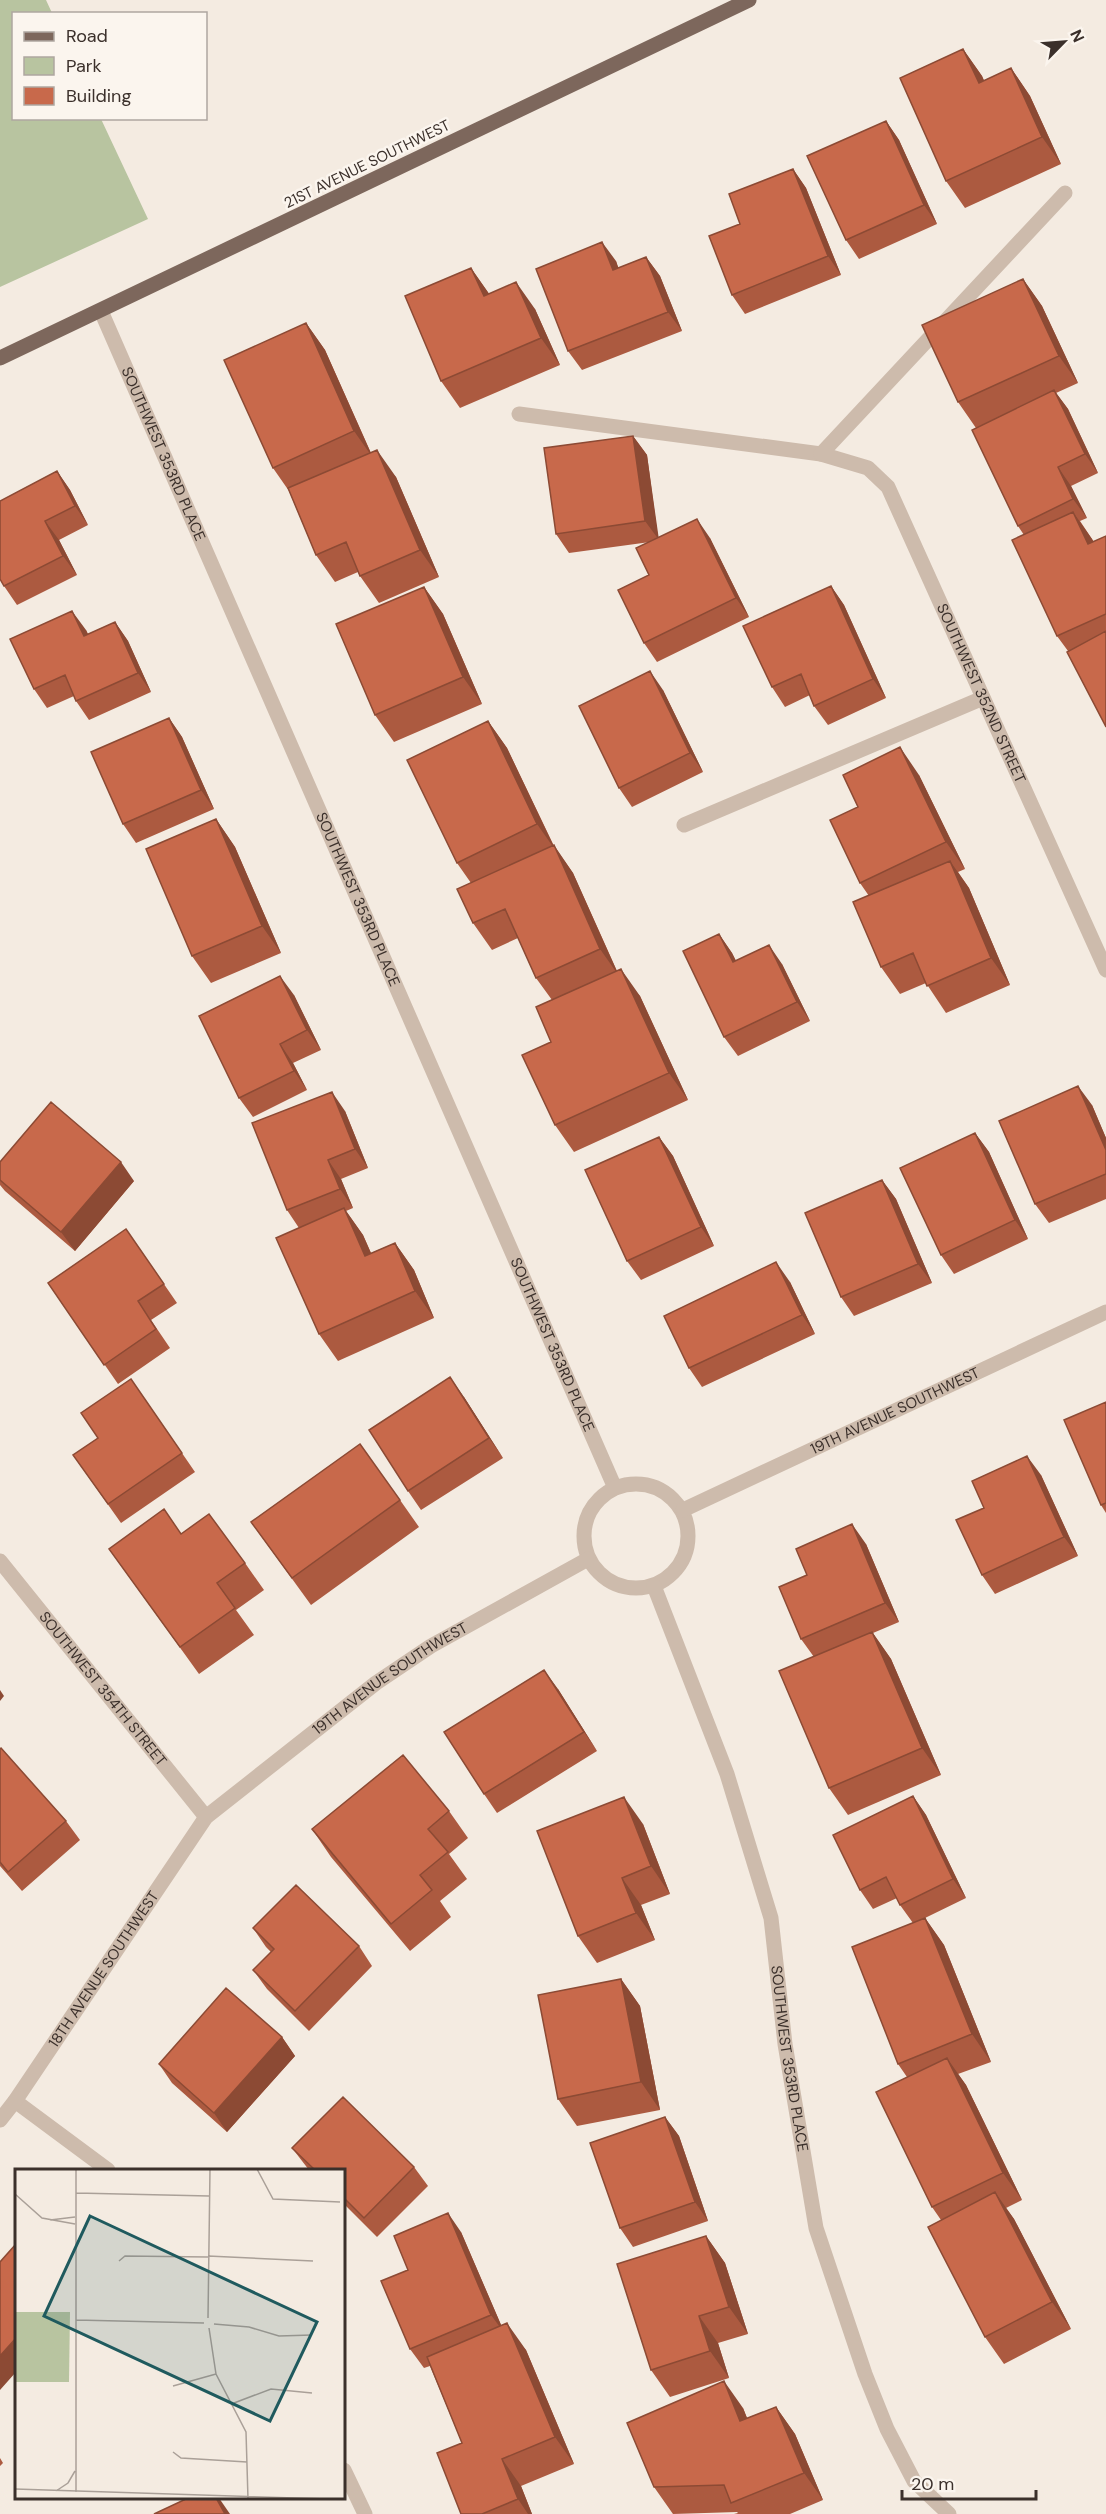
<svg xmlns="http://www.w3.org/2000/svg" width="1106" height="2514" font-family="'DM Sans',sans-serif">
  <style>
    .green { fill: #b8c4a0 }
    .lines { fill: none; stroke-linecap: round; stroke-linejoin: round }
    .service { stroke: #cdbbac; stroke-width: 15 }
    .minor { stroke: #cdbbac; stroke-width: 15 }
    .primary { stroke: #7d675c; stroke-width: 15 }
    .wall { fill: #ac5a40 }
    .shaded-wall { fill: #8c4a34 }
    .building { fill: #c8694b; stroke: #8c4a34; stroke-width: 1.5 }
    .labels { text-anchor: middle; stroke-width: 5; stroke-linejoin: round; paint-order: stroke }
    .street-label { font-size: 15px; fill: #3b302b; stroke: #fbf5ee }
    .inset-road { fill: none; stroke: #aaa098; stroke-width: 1.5 }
    .view { fill: #1f5a5e; fill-opacity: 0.15; stroke: #1f5a5e; stroke-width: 3 }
    .inset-edge { fill: none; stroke: #3b302b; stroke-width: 3 }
  </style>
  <rect width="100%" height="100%" fill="#f4ebe1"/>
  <path class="green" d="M0,0H46L52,13L14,14V118L101,119L148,219L0,287Z"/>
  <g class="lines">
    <path class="service" d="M519,414L821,454L1065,193
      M684,825L983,698"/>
    <g class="minor">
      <path id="s1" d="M101,311L615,1488"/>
      <path id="s2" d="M821,454L868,468L888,487L1106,970"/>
      <circle cx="636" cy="1536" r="52"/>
      <path id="s3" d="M683,1510L1106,1312"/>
      <path id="s4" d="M0,1561L206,1817"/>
      <path id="s5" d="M654,1586L727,1774L771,1918L785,2044L816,2228L865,2374L887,2429L914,2481L949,2514"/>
      <path d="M15,2101L108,2170"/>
      <path id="s6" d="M0,2120L15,2101L206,1817L376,1683L431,1646L588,1559"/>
      <path d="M344,2470L365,2514"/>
    </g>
    <path class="primary" d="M0,358L749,0"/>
  </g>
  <path class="wall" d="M963,49L982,76L984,81L1011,68L1030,96L1061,164L965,208L946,181Z
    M886,121L899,140L937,224L859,259L846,240Z
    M793,169L806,188L841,275L745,314L732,295L740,224Z
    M646,257L660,276L682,331L582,370L568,351L616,261L618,268Z
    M471,268L489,294L535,309L560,365L460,408L441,381Z
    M1023,279L1042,306L1078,383L1056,393L1068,409L1098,473L1071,486L1087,518L1080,521L1094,542L1106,536V727L1068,651L1057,636L1024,535L1018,526L976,428L958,402Z
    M306,323L325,350L371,453L396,477L439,577L379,603L360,576L358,572L335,582L316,555L289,491L273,468Z
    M633,436L647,455L658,538H710L749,617L657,662L644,643L649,575L650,542L569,553L556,534Z
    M57,471L70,490L88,525L59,540L77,575L17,605L4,586Z
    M831,586L844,605L886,698L828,725L814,706L810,695L785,707L772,687Z
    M424,587L443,614L482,704L394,742L375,715Z
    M115,622L128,641L151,692L89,720L76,701L74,696L47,708L34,689L86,630L88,634Z
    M663,690L703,772L632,807L619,788Z
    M169,718L182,737L214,809L136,843L123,824Z
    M488,721L507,748L554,846L573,873L617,971L640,996L688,1100L574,1152L555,1125L551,1042L552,1000L536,978L518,938L492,950L473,923L471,883L457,863Z
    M919,775L965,869L958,872L969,888L1010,985L946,1013L926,983L900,994L881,967L869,896L860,883Z
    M216,819L235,847L281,953L211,983L192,956Z
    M719,934L732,953L736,961L782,964L810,1021L738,1056L724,1037Z
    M294,995L321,1050L293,1063L307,1090L253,1117L239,1098Z
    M1092,1105L1106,1138V1199L1049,1223L1035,1204Z
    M345,1111L368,1168L341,1179L353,1208L346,1211L363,1235L371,1253L395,1243L414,1270L434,1318L338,1361L319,1334L299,1228L287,1210Z
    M975,1133L989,1152L1028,1239L954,1274L941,1255Z
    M659,1137L673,1156L714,1246L641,1280L627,1261Z
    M0,1162L134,1181L75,1251L5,1191L0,1185Z
    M882,1180L896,1199L932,1283L854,1316L841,1297Z
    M126,1229L177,1303L151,1320L170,1348L118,1384L48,1283Z
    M790,1282L815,1334L702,1387L689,1368Z
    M131,1379L195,1472L121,1523L73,1455L98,1438Z
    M464,1397L503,1458L421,1510L408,1491Z
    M1106,1402V1513L1101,1505Z
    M1041,1475L1078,1556L995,1594L982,1575L984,1508Z
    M400,1500L419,1527L311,1605L251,1522Z
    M181,1534L245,1563L264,1590L236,1610L254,1635L199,1674L109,1549Z
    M866,1544L899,1622L873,1633L891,1659L941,1775L848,1815L829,1788L814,1657L801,1639L807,1575Z
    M558,1689L597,1751L497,1813L484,1794Z
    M0,1749L66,1821L80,1840L22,1891L0,1866Z
    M913,1796L926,1815L966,1898L925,1918L944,1945L991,2062L958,2074L966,2085L1022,2200L1006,2208L1014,2219L1071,2329L1004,2364L985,2337L941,2220L932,2207L907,2077L898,2064L913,1923L900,1905L897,1898L873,1909L860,1890Z
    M449,1811L468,1838L449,1854L467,1879L440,1901L451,1917L410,1951L331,1857L312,1829Z
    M643,1824L670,1894L641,1905L655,1940L597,1963L578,1936Z
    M253,1928L359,1946L372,1966L309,2031L267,1989L253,1970L271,1952L266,1947Z
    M621,1979L640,2006L660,2110L577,2126L558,2099Z
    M282,2037L295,2056L227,2132L172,2083L159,2064Z
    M665,2117L679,2136L708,2221L633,2247L620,2228Z
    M292,2148L414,2167L428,2186L377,2237L344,2204V2170H309Z
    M461,2232L501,2325L526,2350L574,2464L521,2486L532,2514H461L462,2443L430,2366L424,2368L410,2349L408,2270Z
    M706,2236L725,2263L748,2334L718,2343L729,2378L670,2397L651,2370Z
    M776,2407L795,2434L823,2500L790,2514H734L738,2513L737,2512L673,2514L654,2487L743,2408L747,2418Z
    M0,2458L3,2463L0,2466Z"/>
  <path class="shaded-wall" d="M963,49L982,76L998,111L979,83Z
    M1011,68L1030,96L1061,164L1042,137Z
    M886,121L899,140L937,224L924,205Z
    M793,169L806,188L841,275L828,256Z
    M602,242L616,261L626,289L613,270Z
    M646,257L660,276L682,331L668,312Z
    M471,268L490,295L484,296Z
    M1023,279L1042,306L1078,383L1059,356Z
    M516,282L535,309L560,365L541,338Z
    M306,323L325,350L373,458L354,431Z
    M1054,390L1068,409L1098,473L1085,454Z
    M633,436L647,455L659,540L645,521Z
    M377,450L396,477L439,577L420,550Z
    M1058,467L1071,486L1087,518L1073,499Z
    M57,471L70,490L88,525L75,506Z
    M1073,512L1092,539L1106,568L1088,544Z
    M697,519L710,538L749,617L736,598Z
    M45,521L59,540L77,575L63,556Z
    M831,586L844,605L886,698L873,679Z
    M424,587L443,614L482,704L463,677Z
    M72,611L86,630L97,655L84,636Z
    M115,622L128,641L151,692L138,673Z
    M650,671L663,690L703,772L690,753Z
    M169,718L182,737L214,809L201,790Z
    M488,721L507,748L556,851L537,824Z
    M900,747L919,775L965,869L946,842Z
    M216,819L235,847L281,953L262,926Z
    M554,845L573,873L619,976L600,949Z
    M950,861L969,888L1010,985L991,958Z
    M719,934L732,953L746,981L733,962Z
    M769,945L782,964L810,1021L797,1002Z
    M621,969L640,996L688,1100L669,1073Z
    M280,976L294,995L321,1050L307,1030Z
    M280,1044L293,1063L307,1090L294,1071Z
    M1078,1086L1092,1105L1106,1138V1150Z
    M332,1092L345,1111L368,1168L355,1149Z
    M975,1133L989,1152L1028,1239L1015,1220Z
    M659,1137L673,1156L714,1246L701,1227Z
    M328,1160L341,1179L353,1208L340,1189Z
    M121,1162L134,1181L75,1251L61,1232Z
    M882,1180L896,1199L932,1283L918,1264Z
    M344,1208L363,1235L384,1283L365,1256Z
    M395,1243L414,1270L434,1318L415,1291Z
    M776,1262L790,1282L815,1334L802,1315Z
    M450,1377L464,1397L503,1458L489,1438Z
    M1027,1456L1041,1475L1078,1556L1064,1537Z
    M852,1524L866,1544L899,1622L885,1603Z
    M872,1632L891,1659L941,1775L922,1748Z
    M544,1670L558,1689L597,1751L584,1732Z
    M0,1690L4,1696L0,1701Z
    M913,1796L926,1815L966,1898L953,1879Z
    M624,1797L643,1824L670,1894L651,1866Z
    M622,1878L641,1905L655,1940L636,1913Z
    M925,1918L944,1945L991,2062L972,2034Z
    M621,1979L640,2006L660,2110L641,2082Z
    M282,2037L295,2056L227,2132L214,2113Z
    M947,2058L966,2085L1022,2200L1003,2173Z
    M665,2117L679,2136L708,2221L695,2202Z
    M995,2192L1014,2219L1071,2329L1052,2302Z
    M448,2213L461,2232L505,2334L491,2315Z
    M706,2236L725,2263L748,2334L729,2307Z
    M699,2316L718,2343L729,2378L710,2351Z
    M507,2323L526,2350L574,2464L555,2437Z
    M16,2338V2372L0,2390V2356Z
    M724,2381L743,2408L759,2448L740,2421Z
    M776,2407L795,2434L823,2500L804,2473Z
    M502,2459L521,2486L532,2514H528L518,2499Z
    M216,2498H219L230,2514H225Z"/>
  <path class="building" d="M963,49L979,83L1011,68L1042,137L946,181L900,78Z
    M886,121L924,205L846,240L807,156Z
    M793,169L828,256L732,295L709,236L740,224L729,194Z
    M602,242L613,270L646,257L668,312L568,351L536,269Z
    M471,268L484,296L516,282L541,338L441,381L405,296Z
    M1023,279L1059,356L958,402L922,325Z
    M306,323L354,431L273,468L224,360Z
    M1054,390L1085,454L1058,467L1073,499L1018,526L972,430Z
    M633,436L645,521L556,534L544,448Z
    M377,450L420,550L360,576L346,542L316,555L288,488Z
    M57,471L75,506L45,521L63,556L4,586L0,579V501Z
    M1073,512L1088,544L1106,536V614L1057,636L1012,540Z
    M697,519L736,598L644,643L618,590L649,575L636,548Z
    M831,586L873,679L814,706L801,674L772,687L743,626Z
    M424,587L463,677L375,715L336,624Z
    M72,611L84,636L115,622L138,673L76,701L65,675L34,689L10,639Z
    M1106,631V727L1067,652Z
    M650,671L690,753L619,788L579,706Z
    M169,718L201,790L123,824L91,752Z
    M488,721L537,824L457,863L407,760Z
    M900,747L946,842L860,883L830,820L858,807L843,775Z
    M216,819L262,926L192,956L146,849Z
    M554,845L600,949L536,978L505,909L473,923L457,889Z
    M950,861L991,958L927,986L913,953L881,967L853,902Z
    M719,934L733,962L769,945L797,1002L724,1037L683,951Z
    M621,969L669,1073L555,1125L522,1055L551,1042L536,1007Z
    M280,976L307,1030L280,1044L294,1071L239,1098L199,1016Z
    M1078,1086L1106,1150V1174L1035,1204L999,1121Z
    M332,1092L355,1149L328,1160L340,1189L287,1210L252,1123Z
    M51,1102L121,1162L61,1232L0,1180V1162Z
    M975,1133L1015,1220L941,1255L900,1168Z
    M659,1137L701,1227L627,1261L585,1170Z
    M882,1180L918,1264L841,1297L805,1213Z
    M344,1208L365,1256L395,1243L415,1291L319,1334L276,1238Z
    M126,1229L164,1284L138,1301L156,1329L104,1365L48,1283Z
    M776,1262L802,1315L689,1368L664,1316Z
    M450,1377L489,1438L408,1491L369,1430Z
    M131,1379L182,1453L108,1504L73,1455L98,1438L81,1413Z
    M1106,1402V1503L1101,1505L1064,1420Z
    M360,1444L400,1500L292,1578L251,1522Z
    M1027,1456L1064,1537L982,1575L956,1520L984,1508L972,1481Z
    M164,1509L181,1534L209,1514L245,1563L217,1583L235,1608L180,1647L109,1549Z
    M852,1524L885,1603L801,1639L779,1587L807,1575L796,1549Z
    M872,1632L922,1748L829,1788L779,1671Z
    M544,1670L584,1732L484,1794L444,1732Z
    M1,1748L66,1821L8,1872L0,1862V1749Z
    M403,1755L449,1811L428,1829L448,1852L420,1875L432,1890L391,1924L312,1829Z
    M913,1796L953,1879L900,1905L886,1877L860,1890L833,1835Z
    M624,1797L651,1866L622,1878L636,1913L578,1936L537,1831Z
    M296,1885L359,1946L295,2011L253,1970L274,1949L253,1928Z
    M925,1918L972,2034L898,2064L852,1947Z
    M621,1979L641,2082L558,2099L538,1995Z
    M226,1988L282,2037L214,2113L159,2064Z
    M947,2058L1003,2173L932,2207L876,2092Z
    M343,2097L414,2167L364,2218L344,2198V2170H315L292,2148Z
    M665,2117L695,2202L620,2228L590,2143Z
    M995,2192L1052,2302L985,2337L928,2227Z
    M448,2213L491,2315L410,2349L381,2281L408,2270L394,2236Z
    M706,2236L729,2307L699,2316L710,2351L651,2370L617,2264Z
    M16,2244V2338L0,2356V2262Z
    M507,2323L555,2437L502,2459L518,2499L482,2514H461L437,2453L462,2443L427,2357Z
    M724,2381L740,2421L776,2407L804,2473L731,2503L724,2485L654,2487L627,2423Z
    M188,2498H216L225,2514H154Z"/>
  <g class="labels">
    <g class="street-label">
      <text transform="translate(367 164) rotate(-26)" y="5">21ST AVENUE SOUTHWEST</text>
      <text dy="5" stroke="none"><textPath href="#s1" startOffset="156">SOUTHWEST 353RD PLACE</textPath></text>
      <text dy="5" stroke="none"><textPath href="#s2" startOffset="303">SOUTHWEST 352ND STREET</textPath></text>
      <text dy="5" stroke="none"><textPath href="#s1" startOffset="642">SOUTHWEST 353RD PLACE</textPath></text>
      <text dy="5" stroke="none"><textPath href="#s1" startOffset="1128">SOUTHWEST 353RD PLACE</textPath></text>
      <text dy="5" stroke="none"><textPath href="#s3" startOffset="234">19TH AVENUE SOUTHWEST</textPath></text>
      <text dy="5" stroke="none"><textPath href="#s6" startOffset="597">19TH AVENUE SOUTHWEST</textPath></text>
      <text dy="5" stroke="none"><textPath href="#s4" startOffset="164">SOUTHWEST 354TH STREET</textPath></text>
      <text dy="5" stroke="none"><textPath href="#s6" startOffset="183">18TH AVENUE SOUTHWEST</textPath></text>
      <text dy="5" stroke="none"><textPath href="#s5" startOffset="494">SOUTHWEST 353RD PLACE</textPath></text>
    </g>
  </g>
  <g transform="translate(15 2169)">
    <rect width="330" height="330" fill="#f4ebe1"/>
    <path d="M0,143H55L54,213H0Z" fill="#b8c4a0"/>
    <path class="inset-road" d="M242,0L258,30L325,33M61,24L194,27M0,25L27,49L60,55M35,51L60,48M193,87L298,92M104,92L110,87L193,88M193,149L195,0M61,151L189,154M199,155L234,158L264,167L297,166M194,159L201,205L231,263L233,330M158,217L201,205M219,234L256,220L297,224M158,283L166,289L232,293M0,320L313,330M41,322L53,314L60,302M61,323V0"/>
    <path class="view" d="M75,47L302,153L255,252L29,147Z"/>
    <rect width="330" height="330" class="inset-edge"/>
  </g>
  <rect x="12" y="12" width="195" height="108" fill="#fbf5ee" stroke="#aea6a0" stroke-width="1.5"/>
  <rect x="24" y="32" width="30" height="9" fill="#7d675c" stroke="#aea6a0" stroke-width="1.5"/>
  <text x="66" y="42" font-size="18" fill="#3b302b">Road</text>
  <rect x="24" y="57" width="30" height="18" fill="#b8c4a0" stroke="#aea6a0" stroke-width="1.5"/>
  <text x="66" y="72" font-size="18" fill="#3b302b">Park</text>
  <rect x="24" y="87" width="30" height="18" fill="#c8694b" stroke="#aea6a0" stroke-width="1.5"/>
  <text x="66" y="102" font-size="18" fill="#3b302b">Building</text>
  <g transform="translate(1064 42) rotate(65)" stroke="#fbf5ee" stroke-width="4.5" paint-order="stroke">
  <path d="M0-4.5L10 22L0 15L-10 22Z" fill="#3b302b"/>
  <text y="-9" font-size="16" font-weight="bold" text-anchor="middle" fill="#3b302b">N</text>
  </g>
  <path d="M902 2490v9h134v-9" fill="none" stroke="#3b302b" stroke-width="3"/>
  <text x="911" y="2490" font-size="18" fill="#3b302b" stroke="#fbf5ee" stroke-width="4.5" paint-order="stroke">20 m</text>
</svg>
